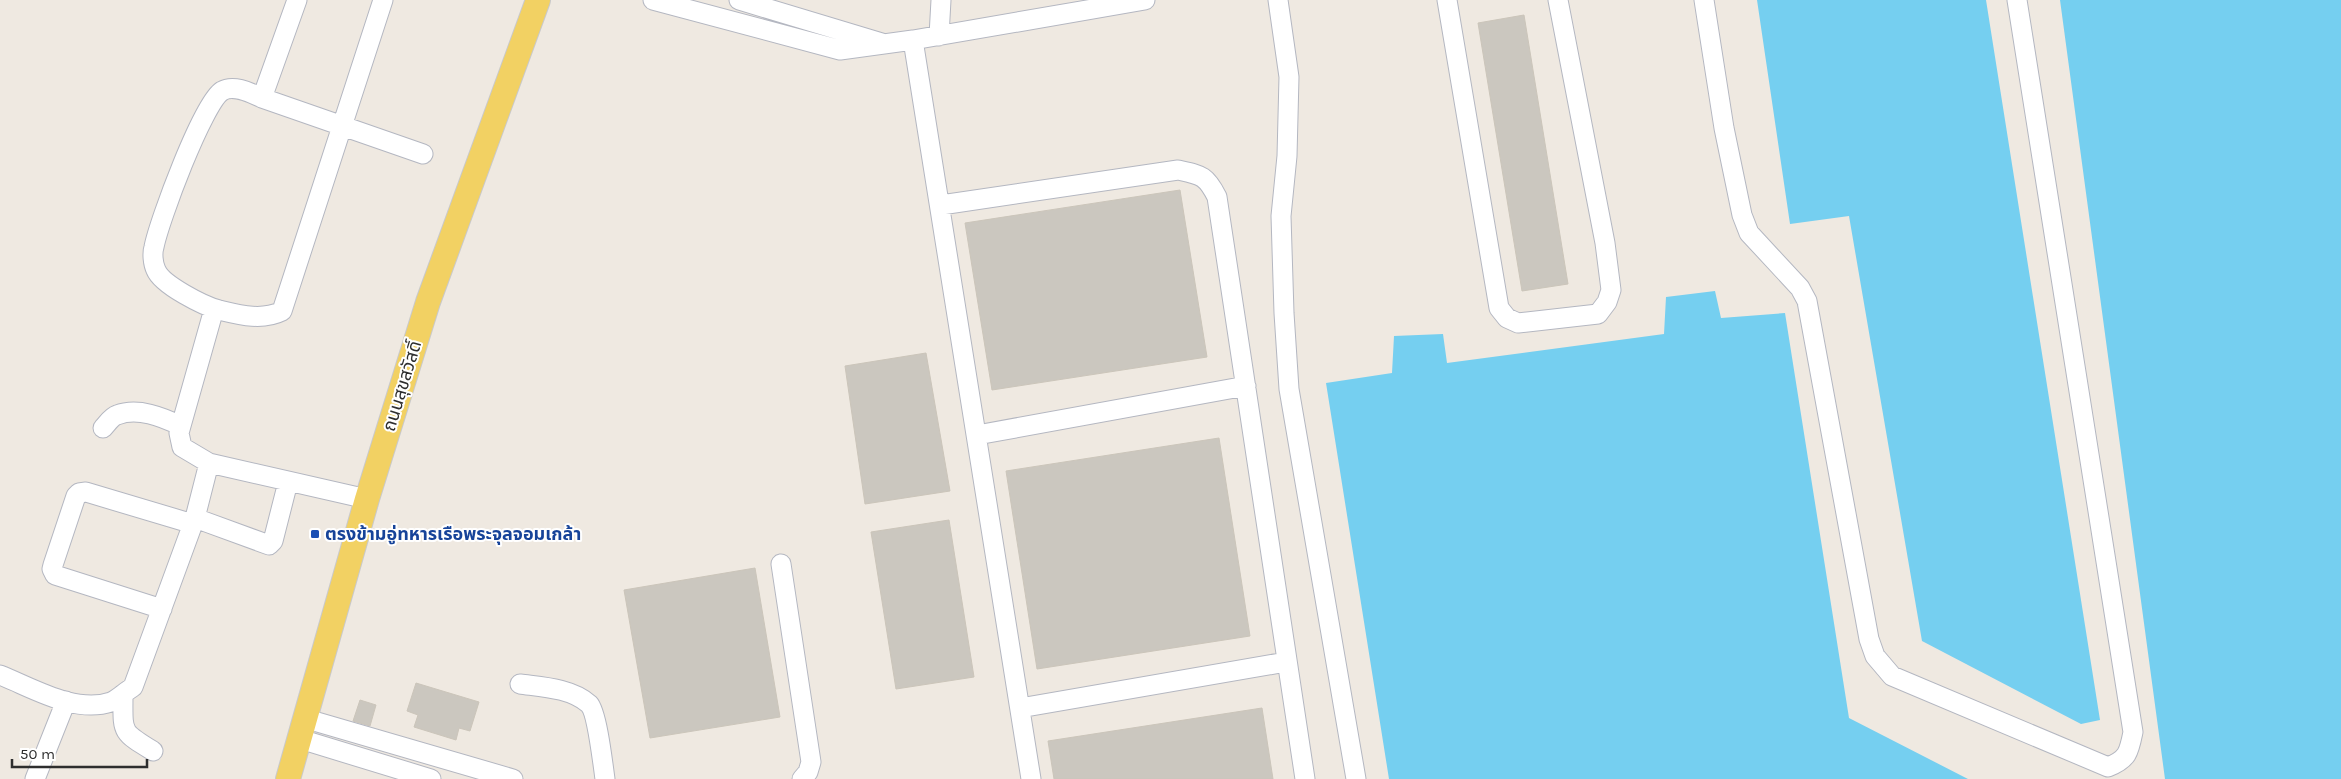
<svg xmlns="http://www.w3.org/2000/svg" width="2341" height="779" font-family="Karla,'Noto Sans Thai',sans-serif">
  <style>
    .water { fill: #75cff0 }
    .building { fill: #cbc7bf; stroke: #cbc5ba }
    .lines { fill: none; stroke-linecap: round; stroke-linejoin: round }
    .minor-casing { stroke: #b4b7c1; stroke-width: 21 }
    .major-casing { stroke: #c9c9c9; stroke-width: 26 }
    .minor { stroke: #fff; stroke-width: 19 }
    .major { stroke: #f2d163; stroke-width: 24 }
    .transit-dot { fill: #1a4fb4; stroke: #fff; stroke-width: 2 }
    .labels { text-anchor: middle; stroke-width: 4; stroke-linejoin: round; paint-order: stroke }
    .street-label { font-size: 18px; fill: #2e2e2e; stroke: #fff }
    .transit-label { font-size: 18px; font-weight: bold; fill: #164399; stroke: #fff; text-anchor: start }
  </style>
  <rect width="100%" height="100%" fill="#efe9e1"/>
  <path class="water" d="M1757,0H1986L2100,720L2081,724L1922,641L1849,216L1790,224Z
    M2060,0H2341V779H2165Z
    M1715,291L1721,318L1785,313L1849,718L1968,779H1389L1326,383L1392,373L1394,336L1443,334L1447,363L1664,334L1666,297Z"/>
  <path class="building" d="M1524,15L1568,284L1522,291L1478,23Z
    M1180,190L1207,357L992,390L965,223Z
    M926,353L950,491L865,504L845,366Z
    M1219,438L1250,636L1037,669L1006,471Z
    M949,520L974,677L896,689L871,532Z
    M755,568L780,717L650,738L624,590Z
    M416,683L479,702L470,731L459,728L456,740L414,727L418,715L407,711Z
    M360,700L376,705L370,726L353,721Z
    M1262,708L1273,779H1054L1048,741Z"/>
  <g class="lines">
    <g class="minor-casing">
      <path id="minor" d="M383,0L282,311C262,321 240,315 219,310C204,306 162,285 156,270C153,264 152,253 154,247C159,221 203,103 222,91C234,84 251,93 262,98L423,154
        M653,0L840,50L913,40L1031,779
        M739,0L882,43
        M1278,0L1289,77L1287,156L1281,216L1284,313L1289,389L1356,779
        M1447,0L1499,308L1507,318L1518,323L1598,314L1607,302L1611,290L1605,243L1558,0
        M1704,0L1724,128L1742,215L1749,233L1800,288L1807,301L1869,639L1875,656L1892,676L2108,767C2128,759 2129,752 2133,732L2017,0
        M939,36L941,0
        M913,40L1145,0
        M262,98L297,0
        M941,205L1178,170C1201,175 1206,175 1217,197L1305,779
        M214,309L179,433L182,447L209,463L367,499
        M103,428C107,424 111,417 117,415C138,407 162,417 181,426
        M977,435L1246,386
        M195,518L269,545L273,541L288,482
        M781,564L811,762L808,772L802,779
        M162,609L55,575L52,569L53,565L76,496L79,493L86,492L193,524
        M0,675C33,688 75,714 111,702C118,699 126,691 133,687L195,518L209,463
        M520,684C542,687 571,688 589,704C597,712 603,765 605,779
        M123,694C123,733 120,731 153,751
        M1020,708L1286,662
        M307,719L513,779
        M300,739L431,779
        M35,779L66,701"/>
    </g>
    <g class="major-casing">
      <path id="major" d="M288,779L367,499L428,302L538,0"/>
    </g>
    <use href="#minor" class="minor"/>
    <use href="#major" class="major"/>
  </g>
  <rect class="transit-dot" x="310" y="529" width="10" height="10" rx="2.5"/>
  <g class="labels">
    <g class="street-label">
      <text transform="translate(402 386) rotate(-73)" y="6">ถนนสุขสวัสดิ์</text>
    </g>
    <g class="transit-label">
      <text x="325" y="540">ตรงข้ามอู่ทหารเรือพระจุลจอมเกล้า</text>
    </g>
  </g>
  <path d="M12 759v8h135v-8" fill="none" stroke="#2e2e2e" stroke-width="2.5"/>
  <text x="20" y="759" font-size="15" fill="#2e2e2e" stroke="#ffffff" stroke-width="4" paint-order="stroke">50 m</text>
</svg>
